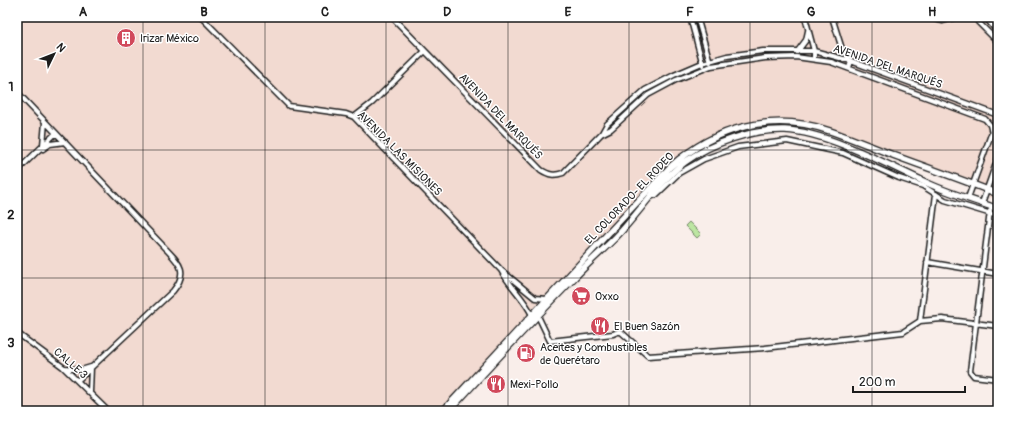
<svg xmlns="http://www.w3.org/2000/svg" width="1015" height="428" font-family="Pangolin,sans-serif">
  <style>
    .built { fill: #f2dad1 }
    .green { fill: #bde6a2; stroke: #6c815f }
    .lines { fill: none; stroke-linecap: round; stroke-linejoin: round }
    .street-casing { stroke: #1c1c1c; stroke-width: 7 }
    .secondary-casing { stroke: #1c1c1c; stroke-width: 8 }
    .street { stroke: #fff; stroke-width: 4 }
    .secondary { stroke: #fff; stroke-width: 5.5 }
    .grid { fill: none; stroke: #1c1c1c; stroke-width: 1; stroke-opacity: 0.55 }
    .labels { text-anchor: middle; stroke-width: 3; stroke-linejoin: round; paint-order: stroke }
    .poi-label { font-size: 11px; fill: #1c1c1c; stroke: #fff; text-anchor: start }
    .street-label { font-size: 11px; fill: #1c1c1c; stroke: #fff }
    .neatline { fill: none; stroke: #1c1c1c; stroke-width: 1.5 }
    .grid-label { font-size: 13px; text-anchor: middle; font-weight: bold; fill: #1c1c1c }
  </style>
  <rect width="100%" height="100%" fill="#f9eeea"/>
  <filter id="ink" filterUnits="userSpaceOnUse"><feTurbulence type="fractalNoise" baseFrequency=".025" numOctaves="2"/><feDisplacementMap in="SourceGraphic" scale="8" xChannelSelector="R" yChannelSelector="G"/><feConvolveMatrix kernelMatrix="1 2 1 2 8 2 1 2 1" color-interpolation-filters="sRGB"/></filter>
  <g filter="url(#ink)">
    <path class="built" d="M17,17H998V200L989,197L987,189L808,126L784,122L731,129L684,155L442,411H17Z"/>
    <path class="green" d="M689,222L701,234L697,238L685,226Z"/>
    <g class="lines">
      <g class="street-casing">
        <path id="street" d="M201,17L289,106L346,114L354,117L501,270L535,298L547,299
          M392,17L541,170C549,175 554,176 563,173L602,133L607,124L645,90L674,75L702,63L727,56L763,51H814L851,61L998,115
          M690,17L703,65
          M697,17L710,62
          M805,17L814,51V58
          M832,17L842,49L851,61L849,68
          M927,17L943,21L957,17
          M976,17L978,22L998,42
          M985,17L998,32
          M797,52L806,40L808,31
          M17,92L163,246C178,262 190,270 173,291L78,380
          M354,117L372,103L425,51
          M603,133L611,129L648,95L676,80L711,66L765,58L796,57L831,62L985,119L990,125L992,133L998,135
          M43,145L45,122
          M43,149L50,144L65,142
          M17,171L56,133
          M650,197L656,195L679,173L704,159L738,147L787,141L843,153L899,178L923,186L945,200L998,216
          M968,198L998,115
          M982,203L998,158
          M990,211L970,371L974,376L998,379
          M927,262L998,274
          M501,270C510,287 524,298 532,315
          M538,316L550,341L613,334L620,331L648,356L765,348L903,332L920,321L942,319L998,326
          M920,321L936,194
          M17,333L63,367L108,411
          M65,368L81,370L91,367L90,392"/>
      </g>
      <g class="secondary-casing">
        <path id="secondary" d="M443,411L670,167C716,127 771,111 830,131C851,138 872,147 893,155C928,168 963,180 998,194
          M449,411C490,366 532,321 575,277C588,263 603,250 616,237C640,212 658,182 685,162C711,143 753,129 785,130C826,132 887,164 925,182C948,193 974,200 998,209"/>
      </g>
      <use href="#street" class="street"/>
      <use href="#secondary" class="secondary"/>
    </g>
  </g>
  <path class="grid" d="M143,17V411M265,17V411M386,17V411M508,17V411M629,17V411M750,17V411M872,17V411M17,150H998M17,278H998"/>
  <defs>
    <g id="building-disc" transform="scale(1)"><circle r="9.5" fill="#d1495b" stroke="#fff"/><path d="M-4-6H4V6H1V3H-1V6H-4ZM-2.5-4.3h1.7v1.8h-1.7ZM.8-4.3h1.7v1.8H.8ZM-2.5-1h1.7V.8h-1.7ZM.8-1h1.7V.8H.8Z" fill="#fff"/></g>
    <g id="supermarket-disc" transform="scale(1)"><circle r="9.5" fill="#d1495b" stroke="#fff"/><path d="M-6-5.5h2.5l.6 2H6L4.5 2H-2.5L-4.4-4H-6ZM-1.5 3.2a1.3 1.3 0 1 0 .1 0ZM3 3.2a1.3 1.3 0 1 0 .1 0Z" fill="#fff"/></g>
    <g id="restaurant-disc" transform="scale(1)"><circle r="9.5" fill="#d1495b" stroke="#fff"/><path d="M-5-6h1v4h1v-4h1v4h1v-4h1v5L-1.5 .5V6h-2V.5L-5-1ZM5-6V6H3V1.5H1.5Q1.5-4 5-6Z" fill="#fff"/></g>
    <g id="fuel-disc" transform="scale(1)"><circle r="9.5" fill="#d1495b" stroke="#fff"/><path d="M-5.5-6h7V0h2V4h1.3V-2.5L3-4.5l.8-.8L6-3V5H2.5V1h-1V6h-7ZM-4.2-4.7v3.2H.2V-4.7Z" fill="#fff"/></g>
  </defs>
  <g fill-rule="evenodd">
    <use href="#building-disc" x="126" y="38"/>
    <use href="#supermarket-disc" x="581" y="296"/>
    <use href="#restaurant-disc" x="600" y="326"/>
    <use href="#fuel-disc" x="526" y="353"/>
    <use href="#restaurant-disc" x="496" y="384"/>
  </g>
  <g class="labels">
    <g class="poi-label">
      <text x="140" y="42">Irizar México</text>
      <text x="595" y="300">Oxxo</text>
      <text x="614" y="330">El Buen Sazón</text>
      <text x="540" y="351">Aceites y Combustibles<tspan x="540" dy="13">de Querétaro</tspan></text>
      <text x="510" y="388">Mexi-Pollo</text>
    </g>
    <g class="street-label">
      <text transform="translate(888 66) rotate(19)" y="4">AVENIDA DEL MARQUÉS</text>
      <text transform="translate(501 116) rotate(46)" y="4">AVENIDA DEL MARQUÉS</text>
      <text transform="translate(400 153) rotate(45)" y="4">AVENIDA LAS MISIONES</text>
      <text transform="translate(629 198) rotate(-46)" y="4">EL COLORADO- EL RODEO</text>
      <text transform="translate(71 363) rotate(41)" y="4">CALLE 3</text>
    </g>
  </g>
  <rect width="1015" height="428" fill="none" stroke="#fff" stroke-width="44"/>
  <g transform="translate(54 54) rotate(47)" stroke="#ffffff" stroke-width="3" paint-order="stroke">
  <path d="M0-3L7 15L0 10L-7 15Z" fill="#1c1c1c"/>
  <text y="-6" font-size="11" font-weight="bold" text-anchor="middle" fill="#1c1c1c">N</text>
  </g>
  <path d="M853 386v6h112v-6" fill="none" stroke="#1c1c1c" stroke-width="2"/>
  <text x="859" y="386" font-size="12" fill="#1c1c1c" stroke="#ffffff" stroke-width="3" paint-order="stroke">200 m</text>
  <rect x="22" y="22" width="971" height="384" class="neatline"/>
  <g class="grid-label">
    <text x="83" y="16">A</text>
    <text x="204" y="16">B</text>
    <text x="325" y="16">C</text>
    <text x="447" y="16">D</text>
    <text x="568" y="16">E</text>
    <text x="690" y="16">F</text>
    <text x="811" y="16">G</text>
    <text x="932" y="16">H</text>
    <text x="11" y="91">1</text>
    <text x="11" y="219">2</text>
    <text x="11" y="347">3</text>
  </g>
</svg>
